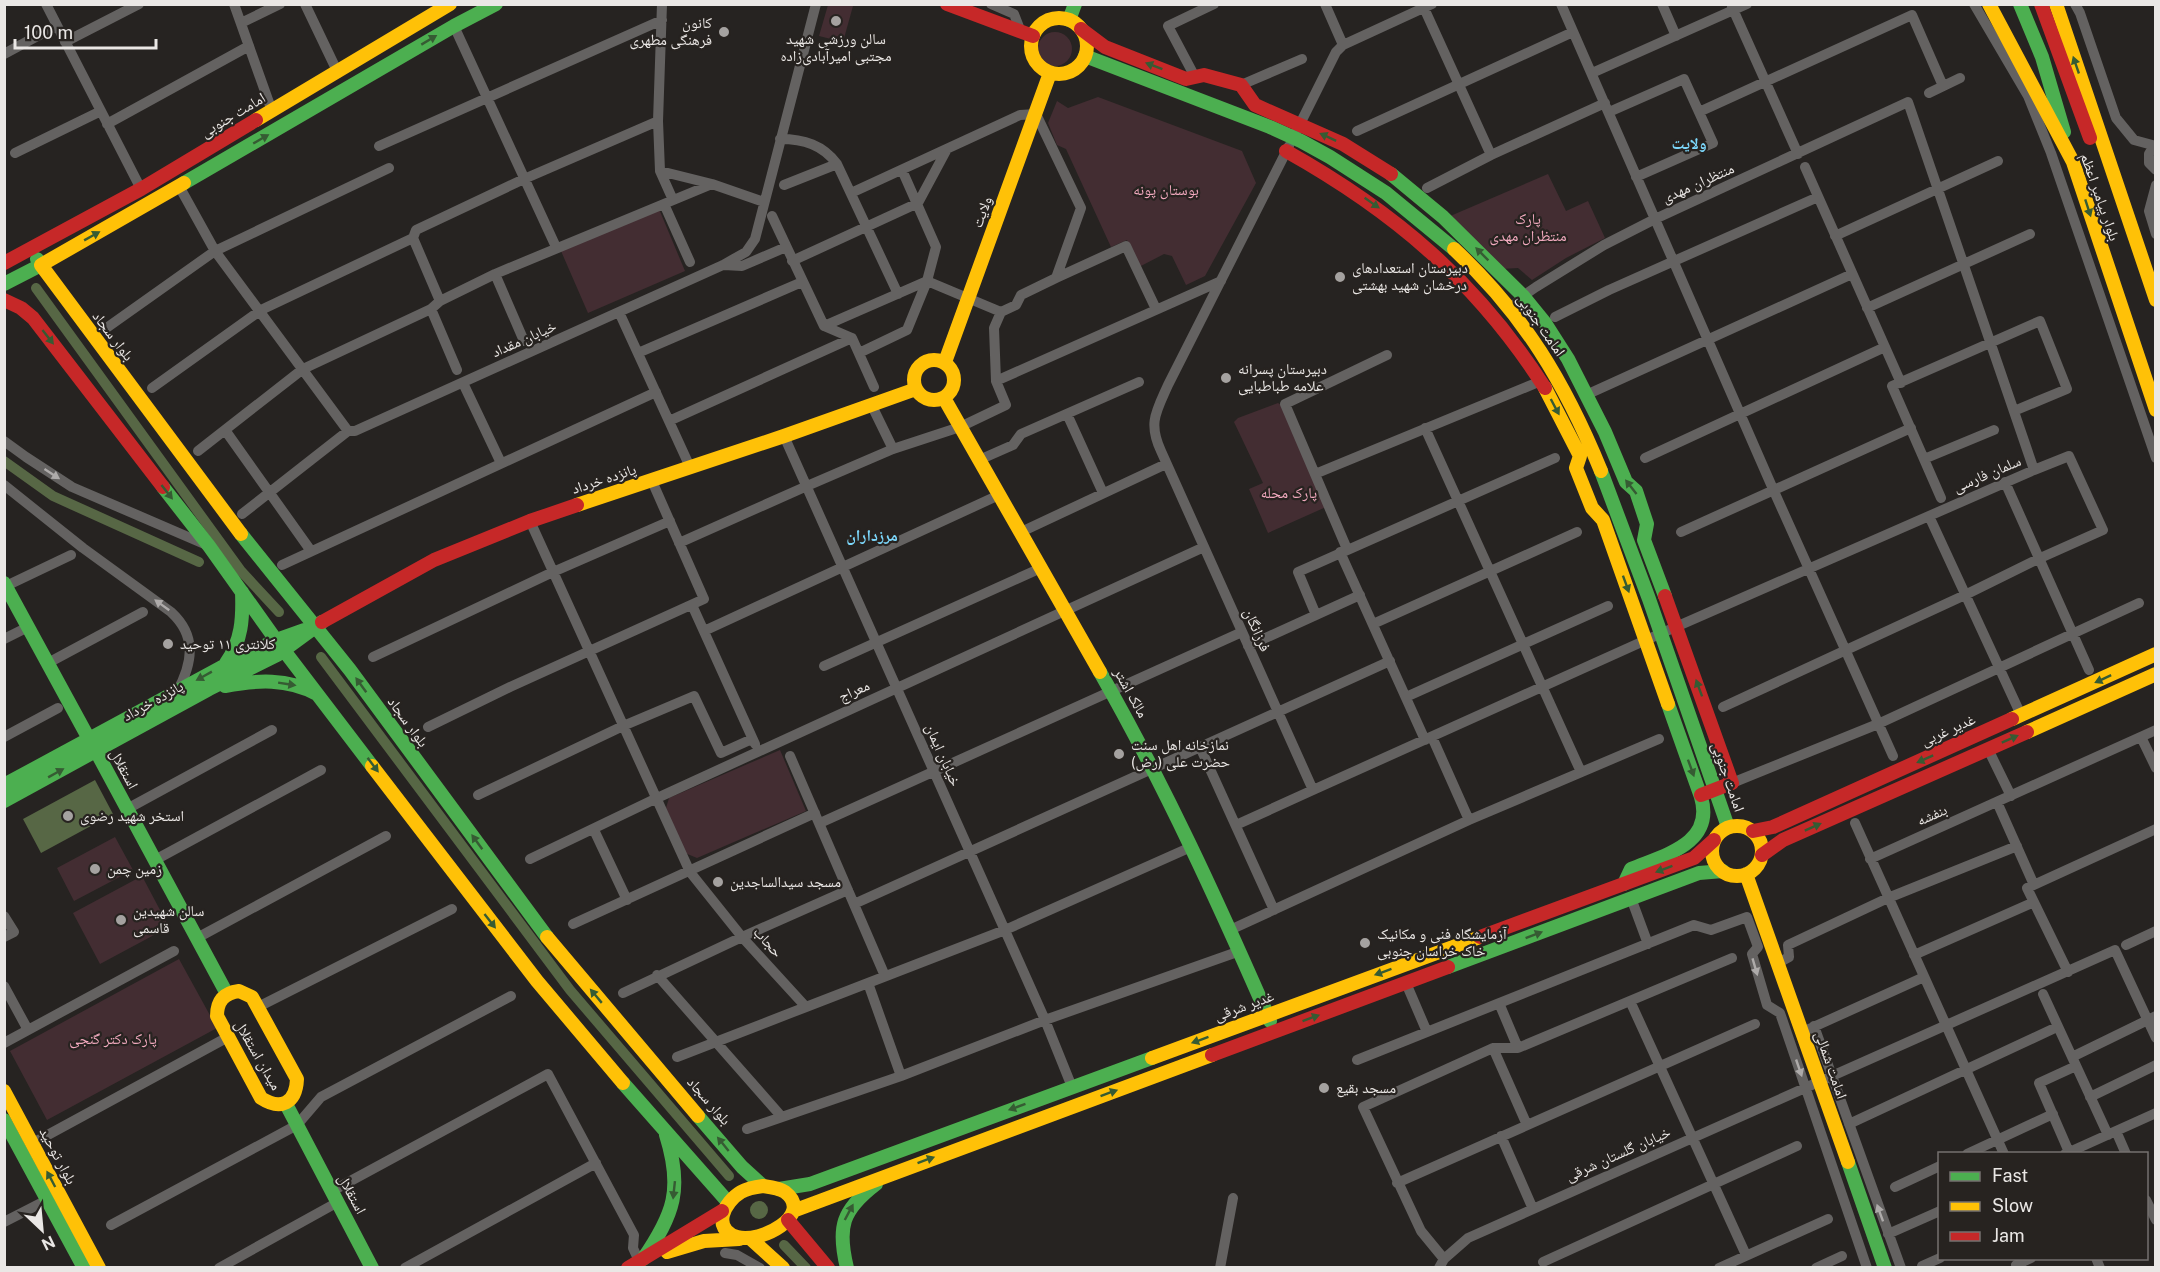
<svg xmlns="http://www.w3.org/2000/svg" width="2160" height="1272" font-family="'Public Sans','Noto Naskh Arabic',sans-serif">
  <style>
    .green { fill: #432d32 }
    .water { fill: #576745 }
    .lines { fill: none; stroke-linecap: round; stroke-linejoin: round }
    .canal { stroke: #576745; stroke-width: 10 }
    .street { stroke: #646261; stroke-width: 10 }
    .fast { stroke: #4caf50; stroke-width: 14 }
    .slow { stroke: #ffc107; stroke-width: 14 }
    .jam { stroke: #c62828; stroke-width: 14 }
    .oneway { fill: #365b33 }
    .oneway2 { fill: #aeabaa }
    .poi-dot { fill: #a5a2a0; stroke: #272320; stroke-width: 2 }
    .labels { text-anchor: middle; stroke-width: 4.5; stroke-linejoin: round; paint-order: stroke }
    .poi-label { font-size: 15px; fill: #eae7e5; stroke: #272320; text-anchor: start }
    .street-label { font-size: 15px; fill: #eae7e5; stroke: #272320 }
    .park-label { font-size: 15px; fill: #f3aabf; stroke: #272320 }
    .neighbourhood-label { font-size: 16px; font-weight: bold; fill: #7cd7fb; stroke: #272320 }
  </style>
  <rect width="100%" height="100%" fill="#262321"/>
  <path class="green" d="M828,5L853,6L843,42L819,36Z
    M1038 49a17 17 0 1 1 34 0a17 17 0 1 1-34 0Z
    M1098,97L1242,151L1256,183L1205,276L1186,285L1172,256L1164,254L1139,267L1127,240L1111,247L1066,149L1057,145L1048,123L1057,101L1068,108Z
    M1548,174L1566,211L1588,201L1605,238L1566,258L1532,280L1518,268L1501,269L1448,217Z
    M659,209L685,271L588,313L561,251Z
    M1278,403L1281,405L1326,507L1268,533L1249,489L1263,483L1234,422L1238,418Z
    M780,750L806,811L697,858L685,853L666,808L669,798Z
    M115,837L133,870L74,901L57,868Z
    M142,876L169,927L100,964L73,913Z
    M179,959L217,1028L47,1120L10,1051Z"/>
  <path class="water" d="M95,780L113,814L41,853L23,819Z
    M750 1210a9 9 0 1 1 18 0a9 9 0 1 1-18 0Z"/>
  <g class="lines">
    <path class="canal" d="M36,288L241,571L279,612
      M4,461L53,496L199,562
      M321,657L570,990L729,1176
      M784,1245L806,1268"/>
    <path class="street" d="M46,4L141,189
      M234,4L272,111
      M305,4L338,73
      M662,4L658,121L660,171L673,200
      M991,4L1014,14L1021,32
      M1325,4L1343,45
      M1561,4L1773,489L1893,756
      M1662,4L1676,36
      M1974,4L2028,96L2051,153L2156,458
      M2075,4L2080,13L2116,118L2134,140L2156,146
      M1732,7L1798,154
      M1424,8L1491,155
      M241,23L280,4
      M454,26L556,247
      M65,42L139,4
      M4,54L56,26
      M1592,73L1747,4
      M1195,77L1168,26L1214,4
      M1241,85L1302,59
      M1929,93L1960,78
      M1609,112L1684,79L1713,143L1636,177
      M1699,112L1912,15L1943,86
      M107,124L249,46
      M1297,130L1336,52L1343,45L1432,4
      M1357,131L1573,32
      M780,139C804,139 823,145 837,164L898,294
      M379,146L662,20
      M1289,146L1168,385C1156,412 1148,423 1161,451L1313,790L1646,640L2034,470L1908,102L1655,219L1604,245L1536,287L1523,296L1511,309
      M2154,146L2149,154V163L2156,170
      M15,153L101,111
      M1805,167L1901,383
      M660,171L712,184L764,202
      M784,185L837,164
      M2156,185L2149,211L2156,234
      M179,186L215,251L348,431H355L723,265L746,252L755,239L816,4
      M1427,188L1491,155L1605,103
      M851,193L1020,115L1036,114L1081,208L1056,278L1126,246L1156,309
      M664,204L690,262
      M772,216L824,326
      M1835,236L1998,161
      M792,261L918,203L947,149
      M724,265L742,266L786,247
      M495,274L524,341
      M927,281L1001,312
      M440,301L413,238L416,230L524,179L658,121
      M1867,308L2030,234
      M431,309L457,370
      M619,312L690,467
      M1555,317L1609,290L1818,197
      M824,326L927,281
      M824,326L852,338L874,387
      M105,329L215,251L389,168
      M638,353L802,282
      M859,353L907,330L927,281L936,247L902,170
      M996,381L1221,281
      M463,383L501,463
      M152,388L261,310L413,238
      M1586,395L1852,274
      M872,406L893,449
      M1067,414L1103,493
      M669,421L852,338
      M1425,428L1581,772
      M225,430L311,551
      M784,436L1045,1020L1072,1087
      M4,441L26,457L72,487L209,546
      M198,451L303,369L431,309L440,301L495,274L712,184
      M1645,458L1885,347
      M1924,459L1994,430
      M979,460L1013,445L1021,434L1139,382
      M1315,474L1541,381
      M2005,482L2089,670
      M4,485L83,548L171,612C197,636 193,662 177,692
      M1941,498L1892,386L2040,321L2067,389L2014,411
      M242,514L348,431
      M1929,516L2021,715
      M530,521L690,872L742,937L806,1007L1005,930L1191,847
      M1021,532L1166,464
      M1681,532L1911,428
      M679,543L807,486L893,449L960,427L1006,405L996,381L994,328L1001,312L1016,305L1021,295L1056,278
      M1347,549L1285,404L1387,355
      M1340,552L1425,740
      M282,565L656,392
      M6,586L71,555
      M692,605L755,744
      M1316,615L1298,572L1555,458
      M1373,624L1577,532
      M704,631L999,495
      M4,639L28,627
      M1248,646L1360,595
      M373,657L553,572L670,521
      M48,663L143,612
      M824,666L1041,568
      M1406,697L1608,606
      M1723,707L1965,595L2038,559L2103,530L2069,456L2034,470
      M428,727L510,687L704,599L652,481
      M4,737L58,708
      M1432,737L1469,820
      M2141,737L2156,768
      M1200,747L1274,910
      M1988,749L2011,796
      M790,756L885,976
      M1732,783L1878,724L2139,603
      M478,795L623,726L694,696L721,753L752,739
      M1997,802L2034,885
      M127,809L272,730
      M820,823L1242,632
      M1855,823L2004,1154
      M1236,825L1313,790
      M594,830L627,900
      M530,859L655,799L1204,547
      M1870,859L2156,730
      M155,860L321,770
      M1631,898L1648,944
      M854,904L1390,661
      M4,916L14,932L4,937
      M573,924L815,813
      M1230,930L1469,820L1659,739
      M197,938L386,836
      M2126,945L2156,931
      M1914,955L2034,902
      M1778,963L1789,957L1788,945L1888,898L2017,846
      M2068,972L2027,888L2156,829
      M657,975L781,1116
      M868,983L901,1076
      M1406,983L1427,1032
      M4,986L28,1030
      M623,993L742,937L848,890
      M2043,994L2108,1135
      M1630,1001L1746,1255
      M1499,1003L1518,1048
      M258,1007L452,909
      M1814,1026L1901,1268
      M1809,1029L1924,977
      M4,1043L174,951
      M1493,1048L1527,1125
      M677,1057L806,1007
      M2072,1057L2156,1016
      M1357,1060L1694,925L1711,930L1747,917L1758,947L1752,954L1767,1005L1780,1013L1867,1268
      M2090,1097L2156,1065
      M1849,1124L2057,1027
      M747,1129L901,1076L1045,1020L1240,951
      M2116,1131L2126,1154
      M1501,1136L1533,1209
      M33,1143L228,1037
      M2069,1152L2039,1083L2076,1066
      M1967,1154L2053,1114
      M2065,1154L2156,1113
      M1397,1183L1755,1024
      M1895,1187L1940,1166
      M332,1191L548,1074L634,1235L633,1248L639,1261
      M2146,1200L2156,1220
      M4,1222L47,1200
      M111,1225L297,1125L321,1097L511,996
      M1888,1234L1940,1211
      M725,1253L737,1255L760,1268
      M2096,1258L2100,1268
      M1444,1259L1421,1231L1363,1107L1493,1048H1518L1732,958
      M1543,1262L1797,1146
      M2016,1265L2031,1258
      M1922,1266L1940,1258
      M219,1268L338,1202
      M405,1268L596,1163
      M1220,1268L1233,1198
      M1439,1268L1444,1259L1468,1238L2115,950L2156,1038
      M1719,1268L1828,1219
      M1816,1268L1842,1256"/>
    <path class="fast" d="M2020,4L2042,57L2064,132
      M1069,20L1075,4
      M1085,56L1270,127L1301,141L1330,157L1386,193L1454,249
      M1391,174L1443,217L1523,296L1545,323L1568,359L1605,432L1626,482L1636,491L1647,524L1644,540L1665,596
      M184,183L454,26L496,4
      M4,284L41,265L37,259
      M1601,471L1649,599L1728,827
      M163,487L209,546L276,640L372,766
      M241,534L350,670L547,937
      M4,583L89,739
      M226,663C242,641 243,618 242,592
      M1100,672C1164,784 1218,902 1270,1021
      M225,686C257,680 287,678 317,694
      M96,751L227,994
      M4,785L224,666L276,640L304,630
      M4,801L209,689L277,655L322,622
      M1624,884L1631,869C1664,855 1715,844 1701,797L1668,704
      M1448,967L1699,873L1723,871
      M623,1083L728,1202
      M286,1104L372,1268
      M698,1116L742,1167L763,1186
      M4,1120L84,1268
      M1848,1162L1885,1268
      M779,1189L810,1184L1152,1058
      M643,1259C674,1214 683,1189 666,1135
      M847,1268C837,1227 842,1210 876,1184"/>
    <path class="slow" d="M1989,4L2073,162L2156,410
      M2056,4L2156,300
      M1031 46a28 28 0 1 1 56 0a28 28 0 1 1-56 0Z
      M256,120L450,4
      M184,183L41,265L241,534
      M1454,249C1524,314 1565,383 1601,471
      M914 380a20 20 0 1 1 40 0a20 20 0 1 1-40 0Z
      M945,362L1050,73
      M1545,388L1580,456L1576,468L1592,508L1603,520L1668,704
      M944,398L1100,672
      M577,505L784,436L916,389
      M2012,719L2156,654
      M2027,732L2156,674
      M372,766L537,981L623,1083
      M1712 851a25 25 0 1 1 50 0a25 25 0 1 1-50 0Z
      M1746,874L1848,1162
      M547,937L698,1116
      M239,991L252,997L297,1079C296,1103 281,1111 261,1098L217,1016C217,1001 224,993 239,991Z
      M1152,1058L1480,937
      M4,1091L99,1268
      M763,1186C770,1187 779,1188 785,1192C815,1215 760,1244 737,1237C711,1229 724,1202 741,1192C748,1188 755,1187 763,1186Z
      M793,1211L1212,1055
      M751,1239L783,1268
      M667,1252L704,1241L739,1239"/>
    <path class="jam" d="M947,4L1033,36
      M2041,4L2090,138
      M1081,29L1105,47L1186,79L1204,75L1241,85L1255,105L1343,144L1391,174
      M1286,151C1395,212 1477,282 1545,388
      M4,263L141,189L256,120
      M4,300L21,308L33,318L163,487
      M1665,596L1732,783L1701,795
      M322,622L434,560L530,521L577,505
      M1753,831L1773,827L2012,719
      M1762,855L1783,840L2027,732
      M1480,937L1694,858L1714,840
      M1212,1055L1448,967
      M788,1220L828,1268
      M628,1268L722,1211"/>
  </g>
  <defs><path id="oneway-solid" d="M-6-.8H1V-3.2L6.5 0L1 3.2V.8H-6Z" transform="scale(1.5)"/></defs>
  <g class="oneway">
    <use href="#oneway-solid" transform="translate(429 40) rotate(-31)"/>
    <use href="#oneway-solid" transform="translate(2076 65) rotate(-109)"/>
    <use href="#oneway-solid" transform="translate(1154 66) rotate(-159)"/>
    <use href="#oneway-solid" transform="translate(1328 137) rotate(-155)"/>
    <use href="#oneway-solid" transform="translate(261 139) rotate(-30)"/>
    <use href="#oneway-solid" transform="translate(1372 203) rotate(35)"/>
    <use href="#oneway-solid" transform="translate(2088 208) rotate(72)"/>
    <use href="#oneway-solid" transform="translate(92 236) rotate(-29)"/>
    <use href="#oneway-solid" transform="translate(1482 254) rotate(-135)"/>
    <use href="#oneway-solid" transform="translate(48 337) rotate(52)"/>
    <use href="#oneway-solid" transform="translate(1555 407) rotate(62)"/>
    <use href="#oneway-solid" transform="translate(1631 487) rotate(-128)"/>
    <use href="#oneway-solid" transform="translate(167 492) rotate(52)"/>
    <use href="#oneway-solid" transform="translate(1626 584) rotate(70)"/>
    <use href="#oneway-solid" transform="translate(204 676) rotate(151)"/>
    <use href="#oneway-solid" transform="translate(2103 679) rotate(155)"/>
    <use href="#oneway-solid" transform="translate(287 684) rotate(9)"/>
    <use href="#oneway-solid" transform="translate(361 685) rotate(-126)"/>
    <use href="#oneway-solid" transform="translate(1699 688) rotate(-110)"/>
    <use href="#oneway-solid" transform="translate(2010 739) rotate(-24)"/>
    <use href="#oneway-solid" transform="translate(1925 759) rotate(156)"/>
    <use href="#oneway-solid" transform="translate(373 765) rotate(53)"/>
    <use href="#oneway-solid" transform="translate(1691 768) rotate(70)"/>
    <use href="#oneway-solid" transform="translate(56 773) rotate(-29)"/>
    <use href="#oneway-solid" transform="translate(1813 827) rotate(-24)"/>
    <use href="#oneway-solid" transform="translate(477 842) rotate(-126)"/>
    <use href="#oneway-solid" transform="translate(1664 869) rotate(159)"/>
    <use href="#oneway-solid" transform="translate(490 921) rotate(52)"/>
    <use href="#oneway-solid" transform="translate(1534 935) rotate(-21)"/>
    <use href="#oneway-solid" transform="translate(1383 972) rotate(160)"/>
    <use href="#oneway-solid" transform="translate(596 996) rotate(-130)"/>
    <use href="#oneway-solid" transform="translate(1311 1018) rotate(-20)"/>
    <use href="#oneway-solid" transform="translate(1200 1040) rotate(160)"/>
    <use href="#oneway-solid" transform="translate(1109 1093) rotate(-20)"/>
    <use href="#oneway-solid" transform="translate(1017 1107) rotate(160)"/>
    <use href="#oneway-solid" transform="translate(723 1144) rotate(-129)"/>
    <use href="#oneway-solid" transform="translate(926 1160) rotate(-20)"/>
    <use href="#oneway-solid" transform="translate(51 1179) rotate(-118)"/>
    <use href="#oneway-solid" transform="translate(674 1190) rotate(96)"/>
    <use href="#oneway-solid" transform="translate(849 1212) rotate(-62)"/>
  </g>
  <g class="oneway2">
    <use href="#oneway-solid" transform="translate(52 474) rotate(33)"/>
    <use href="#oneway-solid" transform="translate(162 605) rotate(-144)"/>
    <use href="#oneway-solid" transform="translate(1755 967) rotate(74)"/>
    <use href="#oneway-solid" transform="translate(1799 1068) rotate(71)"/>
    <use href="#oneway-solid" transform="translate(1880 1213) rotate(-110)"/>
  </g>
  <g class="poi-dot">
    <circle cx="836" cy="21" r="6"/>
    <circle cx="724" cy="32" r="6"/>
    <circle cx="1340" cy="277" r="6"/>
    <circle cx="1226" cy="378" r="6"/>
    <circle cx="168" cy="644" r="6"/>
    <circle cx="1119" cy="754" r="6"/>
    <circle cx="68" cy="816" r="6"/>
    <circle cx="95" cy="869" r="6"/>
    <circle cx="718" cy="882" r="6"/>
    <circle cx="121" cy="920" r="6"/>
    <circle cx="1365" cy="943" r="6"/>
    <circle cx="1324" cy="1088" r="6"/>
  </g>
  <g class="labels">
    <g class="poi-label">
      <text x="712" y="28" text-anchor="end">کانون<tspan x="712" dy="17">فرهنگی مطهری</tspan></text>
      <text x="836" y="44" text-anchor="middle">سالن ورزشی شهید<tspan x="836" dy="17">مجتبی امیرآبادی‌زاده</tspan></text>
      <text x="1352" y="273">دبیرستان استعدادهای<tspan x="1352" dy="17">درخشان شهید بهشتی</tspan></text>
      <text x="1238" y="374">دبیرستان پسرانه<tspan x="1238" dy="17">علامه طباطبایی</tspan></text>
      <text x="180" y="649">کلانتری ۱۱ توحید</text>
      <text x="1131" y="750">نمازخانه اهل سنت<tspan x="1131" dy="17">حضرت علی (رض)</tspan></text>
      <text x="80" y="821">استخر شهید رضوی</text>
      <text x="107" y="874">زمین چمن</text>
      <text x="730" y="887">مسجد سیدالساجدین</text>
      <text x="133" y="916">سالن شهیدین<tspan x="133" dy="17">قاسمی</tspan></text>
      <text x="1377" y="939">آزمایشگاه فنی و مکانیک<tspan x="1377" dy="17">خاک خراسان جنوبی</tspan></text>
      <text x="1336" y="1093">مسجد بقیع</text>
    </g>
    <g class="street-label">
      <text transform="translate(233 115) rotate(-31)" y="5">امامت جنوبی</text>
      <text transform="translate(1698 183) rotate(-24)" y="5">منتظران مهدی</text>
      <text transform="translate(2100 197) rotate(71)" y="5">بلوار پیامبر اعظم</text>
      <text transform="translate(982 212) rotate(-70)" y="5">ولایت</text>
      <text transform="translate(1541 325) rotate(55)" y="5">امامت جنوبی</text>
      <text transform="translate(113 336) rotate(53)" y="5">بلوار سجاد</text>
      <text transform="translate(524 339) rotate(-24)" y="5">خیابان مقداد</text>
      <text transform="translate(1987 474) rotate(-23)" y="5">سلمان فارسی</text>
      <text transform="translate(604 479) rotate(-18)" y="5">پانزده خرداد</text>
      <text transform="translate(1257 630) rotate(66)" y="5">فرزانگان</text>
      <text transform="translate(854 691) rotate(-24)" y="5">معراج</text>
      <text transform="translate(1131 693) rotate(61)" y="5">مالک اشتر</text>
      <text transform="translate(153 701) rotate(-29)" y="5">پانزده خرداد</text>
      <text transform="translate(408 722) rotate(54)" y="5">بلوار سجاد</text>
      <text transform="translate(1948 730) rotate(-24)" y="5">غدیر غربی</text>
      <text transform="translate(943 755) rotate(66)" y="5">خیابان ایمان</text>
      <text transform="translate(124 769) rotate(62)" y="5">استقلال</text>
      <text transform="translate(1728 777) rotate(71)" y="5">امامت جنوبی</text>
      <text transform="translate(1932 815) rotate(-24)" y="5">بنفشه</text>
      <text transform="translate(768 942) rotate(48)" y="5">حجاب</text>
      <text transform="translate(1244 1006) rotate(-20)" y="5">غدیر شرقی</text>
      <text transform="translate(258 1055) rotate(60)" y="5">میدان استقلال</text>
      <text transform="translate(1831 1065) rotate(71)" y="5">امامت شمالی</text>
      <text transform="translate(709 1101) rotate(49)" y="5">بلوار سجاد</text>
      <text transform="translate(1618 1154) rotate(-24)" y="5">خیابان گلستان شرقی</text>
      <text transform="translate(58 1156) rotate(62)" y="5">بلوار توحید</text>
      <text transform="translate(352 1194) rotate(62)" y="5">استقلال</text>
    </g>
    <g class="park-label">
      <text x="1166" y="195">بوستان پونه</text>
      <text x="1528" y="224">پارک<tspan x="1528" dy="17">منتظران مهدی</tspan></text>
      <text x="1289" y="498">پارک محله</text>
      <text x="113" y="1044">پارک دکتر گنجی</text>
    </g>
    <g class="neighbourhood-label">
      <text x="1689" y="149">ولایت</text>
      <text x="872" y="541">مرزداران</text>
    </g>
  </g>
  <rect width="2160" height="1272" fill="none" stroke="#eae7e5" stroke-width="12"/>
  <rect x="1938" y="1152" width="210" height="108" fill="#272320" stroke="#75716f" stroke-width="1.5"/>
  <rect x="1950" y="1172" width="30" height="9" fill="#4caf50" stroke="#75716f" stroke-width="1.5"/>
  <text x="1992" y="1182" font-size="18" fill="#eae7e5">Fast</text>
  <rect x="1950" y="1202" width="30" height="9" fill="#ffc107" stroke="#75716f" stroke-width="1.5"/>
  <text x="1992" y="1212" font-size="18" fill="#eae7e5">Slow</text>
  <rect x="1950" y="1232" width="30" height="9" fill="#c62828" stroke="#75716f" stroke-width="1.5"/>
  <text x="1992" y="1242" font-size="18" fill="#eae7e5">Jam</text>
  <g transform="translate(42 1230) rotate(154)" stroke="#272320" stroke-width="4.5" paint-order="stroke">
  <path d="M0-4.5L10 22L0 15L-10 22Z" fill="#eae7e5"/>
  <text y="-9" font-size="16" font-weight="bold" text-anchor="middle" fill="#eae7e5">N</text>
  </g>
  <path d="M15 39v9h141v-9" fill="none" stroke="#eae7e5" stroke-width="3"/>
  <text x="24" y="39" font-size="18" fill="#eae7e5" stroke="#272320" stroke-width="4.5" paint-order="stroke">100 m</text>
</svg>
